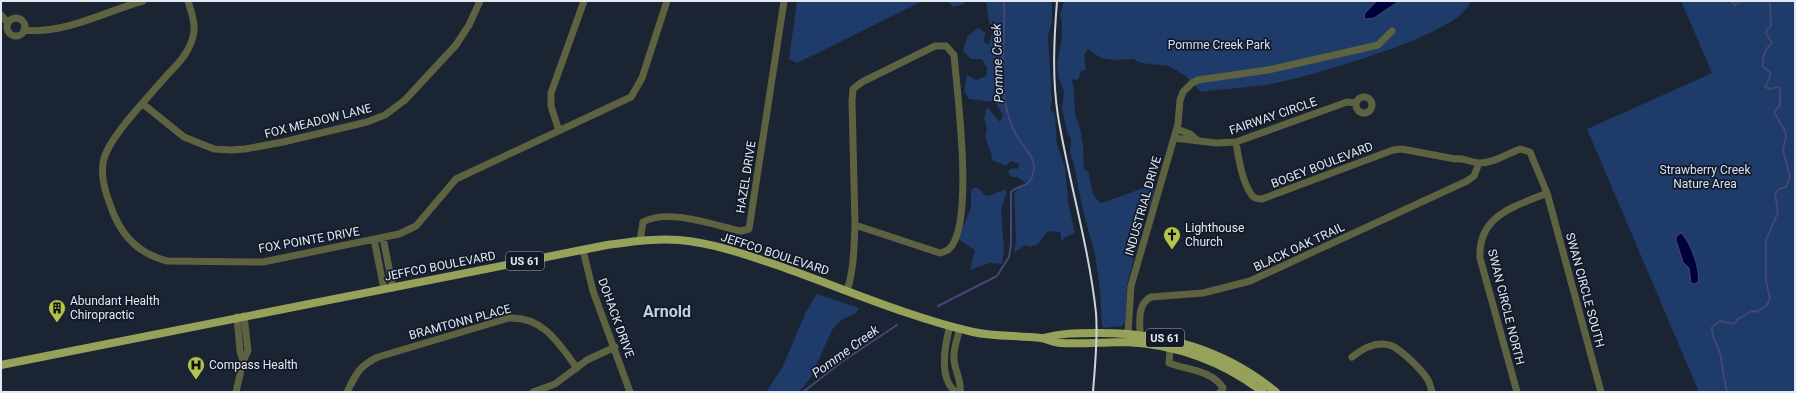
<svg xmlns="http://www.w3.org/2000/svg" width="1796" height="393" font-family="Roboto,sans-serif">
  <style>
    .green { fill: #1e3b69 }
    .water { fill: #00003c; stroke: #444673 }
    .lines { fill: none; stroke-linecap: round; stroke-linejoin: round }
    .stream { stroke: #444673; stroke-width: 2 }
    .minor { stroke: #5d6341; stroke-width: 7 }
    .major { stroke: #96a259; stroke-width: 8 }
    .rail { stroke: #ced4de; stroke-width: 2 }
    .labels { text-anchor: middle; stroke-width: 3.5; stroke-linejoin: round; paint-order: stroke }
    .shield { fill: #121a28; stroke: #a4abb6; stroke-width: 1 }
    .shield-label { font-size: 11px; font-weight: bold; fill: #e3e9f3 }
    .park-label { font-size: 12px; fill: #d4e1f4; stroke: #121a28 }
    .street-label { font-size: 12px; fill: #e3e9f3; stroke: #121a28 }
    .poi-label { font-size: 12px; fill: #e3e9f3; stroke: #121a28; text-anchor: start }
    .water-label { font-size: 13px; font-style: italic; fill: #d8e4f7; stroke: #121a28 }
    .district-label { font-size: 16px; font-weight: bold; fill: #c2cee1; stroke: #121a28 }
  </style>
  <rect width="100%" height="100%" fill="#1b2432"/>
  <path class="green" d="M797,1H923L797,63L789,59Z
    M948,1H966L964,4L953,7Z
    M986,1H1052V22L1048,36L1052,102L1050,108L1055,116L1057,145L1065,167L1068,202L1075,233L1065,237L1062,242L1060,232L1048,231L1038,244L1030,247L1026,245L1014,252L1016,241L1014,193L1026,183L1017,177H1011L1008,171L1013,168L1018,169L1019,164L1011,161L1006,166L992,160L991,152L985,137L987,128L984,118L987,107L1000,122L1003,115L995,102L969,99L964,91L967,75L976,80L986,76L987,68L982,59H971L963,51L967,37L978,28L986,33L983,41L988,45C992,39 991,32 995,27L989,23Z
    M1064,1H1470C1467,32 1316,74 1285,81C1258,88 1228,88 1201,92L1186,76L1169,66L1141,63L1133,59L1114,60L1101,58L1088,49L1084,55L1086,70L1081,71L1078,80L1072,79L1074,92L1075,115L1080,128L1083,145L1084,169L1089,173C1091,183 1091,199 1102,203L1149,186L1155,189L1150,206H1144C1147,214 1143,226 1139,232L1140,236L1127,284L1125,322L1122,326L1104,328L1102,325L1100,290L1095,254L1083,211L1074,165L1070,153L1071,139L1067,132L1062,109L1064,91L1059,79L1057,65L1062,36V22L1060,15Z
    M1681,1H1795V392H1699L1587,129L1712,73Z
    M973,188H978L985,195L989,196L1006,189V194L1001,210L1004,251L1002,264L990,263L970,270L975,250L958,239L971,208V191Z
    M817,294L859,308L855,314L841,320L832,330L811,377L799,392H766L782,368L806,312Z"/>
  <path class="water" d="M1377,1H1399L1374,18L1366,19L1364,18L1365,13Z
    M1681,233C1690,241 1701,271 1698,282L1695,284L1691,283L1689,268L1683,262L1676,240V237Z"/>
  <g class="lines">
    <path class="stream" d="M1731,1L1735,5L1741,1
      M938,306L997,276L1009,257L1011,244V192C1017,185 1028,188 1032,177C1039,160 1026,151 1019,139C1014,132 1010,122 1008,114C998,81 1006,36 1004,1
      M803,392L843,361L897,325
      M1727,392C1725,380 1722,369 1721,357C1719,346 1711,339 1712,327L1720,321L1734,324L1738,319L1752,311L1756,312L1766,306L1770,299L1766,280V240L1778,212L1775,194L1779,189L1786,187L1790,177L1783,150L1786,136L1785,131L1774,112L1780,105V89L1778,87L1770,89L1765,87L1770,77V72L1763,67C1762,57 1765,49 1772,43L1766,33L1767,29L1771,26L1770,1"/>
    <path class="minor" d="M188,1C191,11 195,21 194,31C192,49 180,62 168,74C151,94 116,130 106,153C97,173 107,197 114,215C125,240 141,254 167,261L263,262L399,234L416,226L456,179L631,97L642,78L667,1
      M1,15L8,23
      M7 27a9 9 0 1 1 18 0a9 9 0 1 1-18 0Z
      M24,30C63,35 106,11 143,1
      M935,46H946L954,55C957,92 975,225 949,249C947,251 943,252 940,253L855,225L852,101L853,89L862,82Z
      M1356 105a8 8 0 1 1 16 0a8 8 0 1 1-16 0Z
      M143,104L184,137L214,149L231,150L245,149L283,142L367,122L385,115L405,100L456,45L469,25L480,1
      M1177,129L1190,134L1197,140
      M559,131L551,106V93L584,1
      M1174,138L1216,143L1236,142L1347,102L1356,103
      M1236,142C1238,156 1243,183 1251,194C1253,198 1257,199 1262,199L1393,150L1402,149L1455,159C1464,157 1471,163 1480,163C1494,163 1507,154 1520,149L1530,152L1547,193L1601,392
      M383,238L393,288
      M374,239L384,289
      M640,241L643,222C669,208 713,225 741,231L749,229L784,1
      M583,250L593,291L630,392
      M847,291C854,269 854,247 855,225
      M237,317L240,351L243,361
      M950,326C945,344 938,379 956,392
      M1128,333L1131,286L1178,124L1180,100L1183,92L1192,83L1198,80L1268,70L1378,45L1392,31
      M1140,334C1140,321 1137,304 1151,297L1203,293L1250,281L1467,181L1474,176L1479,163
      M1170,348L1169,363C1187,370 1212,370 1223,388L1220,392
      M1352,357C1362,349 1375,341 1389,345C1399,347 1423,371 1428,380C1430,384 1431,388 1432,392
      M236,392L243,361L248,351L244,316
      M347,392C356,374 359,366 378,357L509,318C543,316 559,344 577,368
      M533,392L555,384L587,360L615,347
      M960,392C962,382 955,371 954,360C953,349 957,339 960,328
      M1517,392L1480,258C1478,215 1514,207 1547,193"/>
    <path class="major" d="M1043,338C1061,333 1077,333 1095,333C1161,332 1224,349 1276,392
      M1,365L607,245C630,242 655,238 679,240C715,243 750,256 785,268C847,290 909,317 973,332C996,337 1018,335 1041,338C1048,339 1054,343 1061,343C1083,344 1105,342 1126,342C1176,344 1224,362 1263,392"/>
    <path class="rail" d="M1057,1C1054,39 1052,78 1058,116C1069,182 1089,247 1096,313C1098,339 1095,366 1093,392"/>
  </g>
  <defs>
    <g id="church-pin" transform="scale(0.9)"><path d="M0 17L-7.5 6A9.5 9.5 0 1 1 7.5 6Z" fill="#b2c34c" stroke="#121a28"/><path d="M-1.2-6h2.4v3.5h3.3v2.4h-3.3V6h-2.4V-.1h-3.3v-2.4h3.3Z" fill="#111"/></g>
    <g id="building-pin" transform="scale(0.9)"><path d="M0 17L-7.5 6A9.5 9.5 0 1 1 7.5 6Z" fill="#b2c34c" stroke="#121a28"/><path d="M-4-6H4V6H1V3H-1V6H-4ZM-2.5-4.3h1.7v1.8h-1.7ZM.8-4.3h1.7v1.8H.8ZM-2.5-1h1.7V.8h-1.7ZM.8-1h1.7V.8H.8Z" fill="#111"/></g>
    <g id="hospital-pin" transform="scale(0.9)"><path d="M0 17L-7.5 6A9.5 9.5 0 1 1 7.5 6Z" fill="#b2c34c" stroke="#121a28"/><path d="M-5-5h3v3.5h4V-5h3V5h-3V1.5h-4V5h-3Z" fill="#111"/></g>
  </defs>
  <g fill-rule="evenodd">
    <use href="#church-pin" x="1172" y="235"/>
    <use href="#building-pin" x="57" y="308"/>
    <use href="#hospital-pin" x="196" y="365"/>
  </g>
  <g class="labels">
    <g class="shield">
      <rect x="506" y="252" width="38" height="18" rx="3"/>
      <rect x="1146" y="329" width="38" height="18" rx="3"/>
    </g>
    <g class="shield-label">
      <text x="525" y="265">US 61</text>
      <text x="1165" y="342">US 61</text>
    </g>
    <g class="park-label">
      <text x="1219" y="49">Pomme Creek Park</text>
      <text x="1705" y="174">Strawberry Creek<tspan x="1705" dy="14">Nature Area</tspan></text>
    </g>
    <g class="street-label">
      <text transform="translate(1273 116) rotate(-19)" y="4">FAIRWAY CIRCLE</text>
      <text transform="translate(318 121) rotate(-14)" y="4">FOX MEADOW LANE</text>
      <text transform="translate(1322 165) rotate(-21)" y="4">BOGEY BOULEVARD</text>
      <text transform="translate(746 177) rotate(-81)" y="4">HAZEL DRIVE</text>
      <text transform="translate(1143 206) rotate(-74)" y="4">INDUSTRIAL DRIVE</text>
      <text transform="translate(309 240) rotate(-10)" y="4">FOX POINTE DRIVE</text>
      <text transform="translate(1299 247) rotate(-25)" y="4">BLACK OAK TRAIL</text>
      <text transform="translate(775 254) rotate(18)" y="4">JEFFCO BOULEVARD</text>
      <text transform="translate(440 266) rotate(-11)" y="4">JEFFCO BOULEVARD</text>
      <text transform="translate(1585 290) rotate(75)" y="4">SWAN CIRCLE SOUTH</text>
      <text transform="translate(1506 307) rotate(76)" y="4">SWAN CIRCLE NORTH</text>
      <text transform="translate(616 318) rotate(70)" y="4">DOHACK DRIVE</text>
      <text transform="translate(460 322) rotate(-15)" y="4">BRAMTONN PLACE</text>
    </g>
    <g class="poi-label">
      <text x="1185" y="232">Lighthouse<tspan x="1185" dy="14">Church</tspan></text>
      <text x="70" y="305">Abundant Health<tspan x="70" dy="14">Chiropractic</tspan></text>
      <text x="209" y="369">Compass Health</text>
    </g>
    <g class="water-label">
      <text transform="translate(997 63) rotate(-92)" y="5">Pomme Creek</text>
      <text transform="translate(845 351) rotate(-36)" y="5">Pomme Creek</text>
    </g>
    <g class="district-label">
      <text x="667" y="317">Arnold</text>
    </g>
  </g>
  <rect width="1796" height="393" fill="none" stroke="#e3e9f3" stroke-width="4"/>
</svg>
